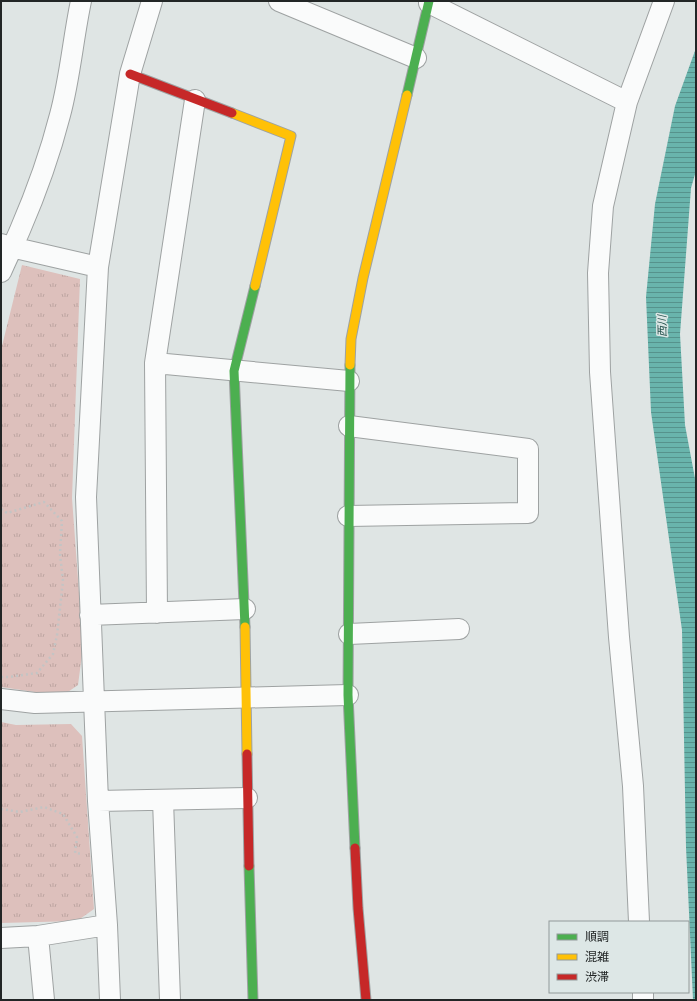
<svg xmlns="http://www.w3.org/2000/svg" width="697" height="1001" font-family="'Libre Baskerville','Noto Sans JP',serif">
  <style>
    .park { fill: url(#park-tufts) }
    .water { fill: url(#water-rules) }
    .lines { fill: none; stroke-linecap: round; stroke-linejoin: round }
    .street-casing { stroke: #9ea2a2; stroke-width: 22 }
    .fast-casing { stroke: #9ea2a2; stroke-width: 11 }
    .slow-casing { stroke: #9ea2a2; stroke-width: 11 }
    .jam-casing { stroke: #9ea2a2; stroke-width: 11 }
    .path { stroke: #c3c4c4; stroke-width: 2.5; stroke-dasharray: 2 3; stroke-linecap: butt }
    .street { stroke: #fafbfb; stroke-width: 20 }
    .fast { stroke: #4caf50; stroke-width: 9 }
    .slow { stroke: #ffc107; stroke-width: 9 }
    .jam { stroke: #c62828; stroke-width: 9 }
    .labels { text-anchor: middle; stroke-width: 3; stroke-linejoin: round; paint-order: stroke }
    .water-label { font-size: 11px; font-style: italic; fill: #26524d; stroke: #dde7e6 }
  </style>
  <defs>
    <pattern id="park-tufts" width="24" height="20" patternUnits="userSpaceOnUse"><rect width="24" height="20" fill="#ddc0bc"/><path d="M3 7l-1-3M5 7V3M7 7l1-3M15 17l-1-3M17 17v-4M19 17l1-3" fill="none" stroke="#bda5a1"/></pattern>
    <pattern id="water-rules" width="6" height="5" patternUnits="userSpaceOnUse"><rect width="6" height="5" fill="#69b4ac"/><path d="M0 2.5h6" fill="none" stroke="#56928c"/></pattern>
  </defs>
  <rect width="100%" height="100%" fill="#dfe5e4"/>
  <path class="park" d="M22,265L80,279L72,498L83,647L78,685L62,696L1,687V350Z
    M1,722L16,725L71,724L82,736L94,909L77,921L1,923Z"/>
  <path class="water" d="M696,48V171L691,188L680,334L685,425L696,484V1000H693L686,847L682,630L651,412L646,297L655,204L675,106Z"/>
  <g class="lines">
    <g class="street-casing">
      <path id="street" d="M279,1L416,58
        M429,3L627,102
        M1,244L11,247L98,267
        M1,272C7,258 14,244 20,230C36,193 50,154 60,115C70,78 73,39 81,1
        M155,363L349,381
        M348,516L528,513V449L349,426
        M157,613L155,363L195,100
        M90,615L245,609
        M349,634L459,629
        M1,699L35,703L348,695
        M163,800L170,1000
        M98,801L247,798
        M639,922L633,786L619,637L600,372L598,273L603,206L627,102L664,1
        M38,936L44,1000
        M1,938L38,936L107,925
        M643,992V1000
        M110,1000L107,925L98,801L86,497L98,267L130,74L152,1"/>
    </g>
    <g class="fast-casing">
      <path id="fast" d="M407,95L429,1
        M350,365L348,695L355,848
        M245,627L234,371L255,286
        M249,866L253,1000"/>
    </g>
    <g class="slow-casing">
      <path id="slow" d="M232,113L291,136L255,286
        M350,365L351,339L363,278L407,95
        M245,627L247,754"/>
    </g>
    <g class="jam-casing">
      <path id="jam" d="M130,74L232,113
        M247,754L249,866
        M355,848L358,908L366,1000"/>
    </g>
    <path class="path" d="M1,509L7,513L44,502L62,521L60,554L63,581L57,635L53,654L37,673L9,677H1
      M1,809L20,812L44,807L63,814L77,837L75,853L83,854"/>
    <use href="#street" class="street"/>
    <use href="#fast" class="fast"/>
    <use href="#slow" class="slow"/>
    <use href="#jam" class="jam"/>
  </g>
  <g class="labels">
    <g class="water-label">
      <text transform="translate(662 326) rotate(-91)" y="4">西川</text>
    </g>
  </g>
  <rect width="697" height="1001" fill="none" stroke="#222626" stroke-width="4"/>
  <rect x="549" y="921" width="140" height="72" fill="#dde7e6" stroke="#929a99"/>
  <rect x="557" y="934" width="20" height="6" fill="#4caf50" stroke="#929a99"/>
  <text x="585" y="941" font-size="12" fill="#222626">順調</text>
  <rect x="557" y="954" width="20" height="6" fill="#ffc107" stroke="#929a99"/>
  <text x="585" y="961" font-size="12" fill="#222626">混雑</text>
  <rect x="557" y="974" width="20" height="6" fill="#c62828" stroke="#929a99"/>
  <text x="585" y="981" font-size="12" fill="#222626">渋滞</text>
</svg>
